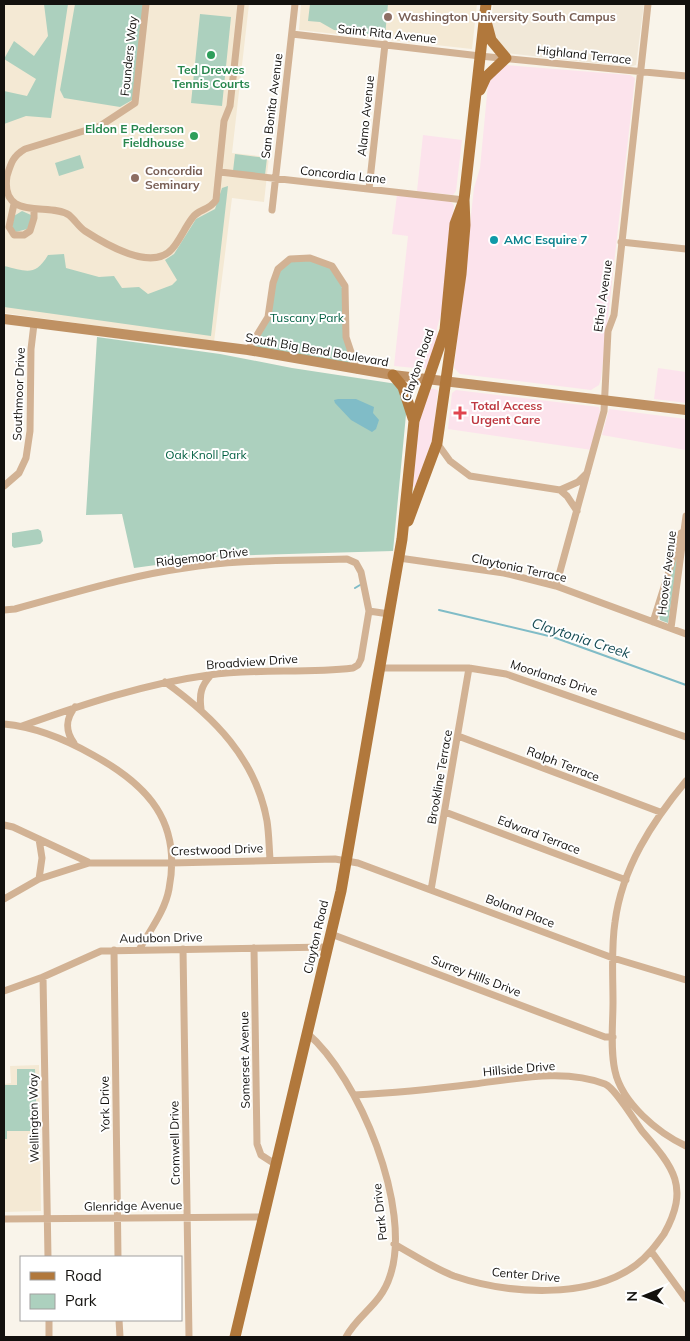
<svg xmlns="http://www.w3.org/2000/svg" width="690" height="1341" font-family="Mulish,sans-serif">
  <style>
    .commercial { fill: #fce3ec }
    .built { fill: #f1e8d8 }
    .education { fill: #f4e9d4 }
    .green { fill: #acd0be }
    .water { fill: #80bcc7 }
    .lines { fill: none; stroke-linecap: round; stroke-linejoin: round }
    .stream { stroke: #80bcc7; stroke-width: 2 }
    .street { stroke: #d2b294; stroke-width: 7 }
    .secondary { stroke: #bf9163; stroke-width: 10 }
    .primary { stroke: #b1783c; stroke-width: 11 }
    .education-dot { fill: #8d6e63; stroke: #fff; stroke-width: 2 }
    .leisure-dot { fill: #2e9e5b; stroke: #fff; stroke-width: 2 }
    .culture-dot { fill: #0f9aa8; stroke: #fff; stroke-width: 2 }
    .health-dot { fill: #e0444e; stroke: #fff; stroke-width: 2 }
    .labels { text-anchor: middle; stroke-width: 4; stroke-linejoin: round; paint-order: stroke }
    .education-label { font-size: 12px; font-weight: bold; fill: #785e54; stroke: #fff; text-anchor: start }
    .street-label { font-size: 12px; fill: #13110e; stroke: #fff }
    .leisure-label { font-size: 12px; font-weight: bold; fill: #27864d; stroke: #fff }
    .culture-label { font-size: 12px; font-weight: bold; fill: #0d838f; stroke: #fff; text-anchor: start }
    .park-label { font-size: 12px; fill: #015f41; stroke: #fff }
    .health-label { font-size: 12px; font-weight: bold; fill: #be3a42; stroke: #fff; text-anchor: start }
    .water-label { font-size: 14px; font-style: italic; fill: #174c54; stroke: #fff }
  </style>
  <rect width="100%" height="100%" fill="#f9f4ea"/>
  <path class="commercial" d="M506,65L630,75L635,78L601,379L599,385L591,390L460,374L454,368L474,188L480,168L488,84L489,78Z
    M423,135L462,140L456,191L453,195L417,191Z
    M397,195L450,201L454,205L444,304L437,328L435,351L429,366L425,369L394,366L408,236L392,234Z
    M658,368L686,372V403L654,399Z
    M430,388L438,390L433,437L415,487H413L417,427Z
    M456,390L599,407L600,411L592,450L448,429L452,393Z
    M609,409L686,419V450L602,435Z"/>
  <path class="built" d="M493,4H644L636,65L630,67L506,53L498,46L491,27Z"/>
  <path class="education" d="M4,4H249L232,153L269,157L264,202L232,198L214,342L4,313Z
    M301,4H477L472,49L299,30Z
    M39,1065L41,1211L4,1212V1084L11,1083L10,1066Z"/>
  <path class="green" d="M44,4H68L51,118L26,116L4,124V91L27,96L36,79L4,59L14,41L34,56L48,36Z
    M75,4H145L134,99L120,107L64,98L60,90Z
    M310,4H388L385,36L334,30L320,22L308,21Z
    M200,14L231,17L222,106L191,103Z
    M235,154L267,158L265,175L233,171Z
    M80,155L84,168L59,176L55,163Z
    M228,186L211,336L4,307V266C26,271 35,277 48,255L64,254L66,268L99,277L114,276L122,288L139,287L148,294L172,285L177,280L165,260L174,254L196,219L215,209L222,188Z
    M22,211L31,215L32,221L27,229L16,232L12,229L14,216Z
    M310,258L332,266L341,276L345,327L357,370L248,350L267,320L278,269L290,259Z
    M97,337L220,354L292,368L397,384L407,404L393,551L222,556L134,568L122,514L86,515Z
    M38,529L41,531L43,541L40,544L14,548L12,546V533Z
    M676,557L678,558L668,623L660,620L659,614Z
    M17,1069H35L37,1131H7V1139H4V1085H17Z"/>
  <path class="water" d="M338,399H356L374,407L373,413L379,420L376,429L372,432L351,420L335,403L334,400Z"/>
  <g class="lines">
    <path class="stream" d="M355,588L360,585
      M439,610L553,637L686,685"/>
    <path class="street" d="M146,4L135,103L100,126L25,149C13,156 11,163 7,176C0,222 50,202 69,215C75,220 79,227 85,231C105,244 152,272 172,249C180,240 185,227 193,217C199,209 210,210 216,200L224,121L230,106L241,4
      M292,34L480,56L686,76
      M220,172L464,200
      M369,189L385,44
      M14,204L9,227L14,235H24L30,231L34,218V209
      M272,210L295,4
      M621,242L686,249
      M248,350L268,317L273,283L278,269L290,259L310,258L332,266L345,286L346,337L357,370
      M437,443L450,461L470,476L560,490L567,496L577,511
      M4,486L19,473L26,458L30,431L31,349L34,324
      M560,490L578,482L587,473
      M399,558L504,573L556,586L686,634
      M556,586L604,411L608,331L614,315L648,4
      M4,610L15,609C71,594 127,576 185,568C238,559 293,561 347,559L356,563L361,572L369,611
      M653,622L681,533
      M671,628L686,516
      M380,668H469L506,674L686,737
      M165,682C214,717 256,759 267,821C269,834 269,847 270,859
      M201,709C199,694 201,686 211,675
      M4,724C36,727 65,739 93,755C148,785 182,822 169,889C165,911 150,930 139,950
      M22,726C84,704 144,684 209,675C257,668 305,674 353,668L358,665L361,659L369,611L389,614
      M458,736L660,812
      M74,743C65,731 66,718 75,707
      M686,781C652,822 622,868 615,922C611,948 613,976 613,1002C613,1024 610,1049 615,1071C622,1103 658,1133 686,1146
      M445,812L626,880
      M4,825L13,827L88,862
      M39,839L42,858L39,879
      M431,890L469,668
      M4,899L39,879L89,863H171L335,859L358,863L613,958L686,980
      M331,934L605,1037H613
      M254,948L257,1144L261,1155L275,1164
      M183,949L189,1337
      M114,950L118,1257
      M43,977L48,1257
      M4,991L43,977L101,951L328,947
      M307,1033C359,1077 413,1209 390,1276C381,1305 358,1314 346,1337
      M354,1095C394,1093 434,1089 474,1084C515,1079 565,1068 605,1084C615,1088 634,1120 642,1131C674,1168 690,1187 664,1234C656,1245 648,1256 636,1265C589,1300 507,1294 454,1276C433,1268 414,1255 394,1244
      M4,1219L263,1217
      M651,1251L686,1299
      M49,1320V1337
      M119,1320L120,1337"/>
    <path class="secondary" d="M4,319L248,350L393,375L686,410"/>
    <path class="primary" d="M480,90L486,77L506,58L491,40L487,25
      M393,375L403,387L413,418
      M408,521L437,443L461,274L465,225L464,200L486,4
      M235,1337L341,891L402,539L414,421L445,330L455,224L464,200"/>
  </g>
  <g class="education-dot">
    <circle cx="388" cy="17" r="5"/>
    <circle cx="135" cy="178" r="5"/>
  </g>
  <g class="leisure-dot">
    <circle cx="211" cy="55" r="5"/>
    <circle cx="194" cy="136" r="5"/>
  </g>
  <circle class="culture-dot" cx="494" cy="240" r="5"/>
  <path class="health-dot" d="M457.5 405.5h5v5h5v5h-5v5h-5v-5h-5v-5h5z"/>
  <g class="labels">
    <g class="education-label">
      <text x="398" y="21">Washington University South Campus</text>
      <text x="145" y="175">Concordia<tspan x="145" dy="14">Seminary</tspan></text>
    </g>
    <g class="street-label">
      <text transform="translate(387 34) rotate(6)" y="4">Saint Rita Avenue</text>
      <text transform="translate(584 55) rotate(6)" y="4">Highland Terrace</text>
      <text transform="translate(129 56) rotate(-84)" y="4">Founders Way</text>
      <text transform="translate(272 106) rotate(-83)" y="4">San Bonita Avenue</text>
      <text transform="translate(366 116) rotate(-84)" y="4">Alamo Avenue</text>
      <text transform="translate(343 175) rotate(6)" y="4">Concordia Lane</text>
      <text transform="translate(603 296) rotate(-82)" y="4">Ethel Avenue</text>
      <text transform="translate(317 350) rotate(10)" y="4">South Big Bend Boulevard</text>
      <text transform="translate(418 365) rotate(-71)" y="4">Clayton Road</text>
      <text transform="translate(19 394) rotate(-88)" y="4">Southmoor Drive</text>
      <text transform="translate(202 557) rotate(-7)" y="4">Ridgemoor Drive</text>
      <text transform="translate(519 568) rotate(12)" y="4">Claytonia Terrace</text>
      <text transform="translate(667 573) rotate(-83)" y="4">Hoover Avenue</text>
      <text transform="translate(252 662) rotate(-4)" y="4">Broadview Drive</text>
      <text transform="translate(554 678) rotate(18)" y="4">Moorlands Drive</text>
      <text transform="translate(563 764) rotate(21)" y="4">Ralph Terrace</text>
      <text transform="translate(440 777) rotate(-80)" y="4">Brookline Terrace</text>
      <text transform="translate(539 835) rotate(21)" y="4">Edward Terrace</text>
      <text transform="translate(217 850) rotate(-2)" y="4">Crestwood Drive</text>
      <text transform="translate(520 911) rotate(21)" y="4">Boland Place</text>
      <text transform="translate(316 937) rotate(-77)" y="4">Clayton Road</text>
      <text transform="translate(161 938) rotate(-1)" y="4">Audubon Drive</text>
      <text transform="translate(476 976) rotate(21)" y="4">Surrey Hills Drive</text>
      <text transform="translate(245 1060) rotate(-91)" y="4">Somerset Avenue</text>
      <text transform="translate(519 1069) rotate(-5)" y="4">Hillside Drive</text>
      <text transform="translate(105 1104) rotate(-91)" y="4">York Drive</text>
      <text transform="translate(34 1118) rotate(-91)" y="4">Wellington Way</text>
      <text transform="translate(175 1143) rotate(-91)" y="4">Cromwell Drive</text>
      <text transform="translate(133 1206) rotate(-1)" y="4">Glenridge Avenue</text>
      <text transform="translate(380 1212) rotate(-96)" y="4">Park Drive</text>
      <text transform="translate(526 1275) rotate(5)" y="4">Center Drive</text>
    </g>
    <g class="leisure-label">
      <text x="211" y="74">Ted Drewes<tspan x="211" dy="14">Tennis Courts</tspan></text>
      <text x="184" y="133" text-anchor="end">Eldon E Pederson<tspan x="184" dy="14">Fieldhouse</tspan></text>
    </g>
    <g class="culture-label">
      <text x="504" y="244">AMC Esquire 7</text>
    </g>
    <g class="park-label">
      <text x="307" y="322">Tuscany Park</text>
      <text x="206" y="459">Oak Knoll Park</text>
    </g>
    <g class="health-label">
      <text x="471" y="410">Total Access<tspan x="471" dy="14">Urgent Care</tspan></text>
    </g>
    <g class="water-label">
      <text transform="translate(581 638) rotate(18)" y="5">Claytonia Creek</text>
    </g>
  </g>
  <rect width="690" height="1341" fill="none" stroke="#13110e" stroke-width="10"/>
  <rect x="20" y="1256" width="162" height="65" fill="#ffffff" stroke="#a1a09f"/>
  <rect x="30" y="1272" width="25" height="8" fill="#b1783c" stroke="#a1a09f"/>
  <text x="65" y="1281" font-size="15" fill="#13110e">Road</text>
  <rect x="30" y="1294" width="25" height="15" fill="#acd0be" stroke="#a1a09f"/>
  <text x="65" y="1306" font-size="15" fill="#13110e">Park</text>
  <g transform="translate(645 1296) rotate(269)" stroke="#ffffff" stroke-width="4" paint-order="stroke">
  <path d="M0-4L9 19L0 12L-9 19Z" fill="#13110e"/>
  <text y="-8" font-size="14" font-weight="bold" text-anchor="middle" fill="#13110e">N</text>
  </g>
</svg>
